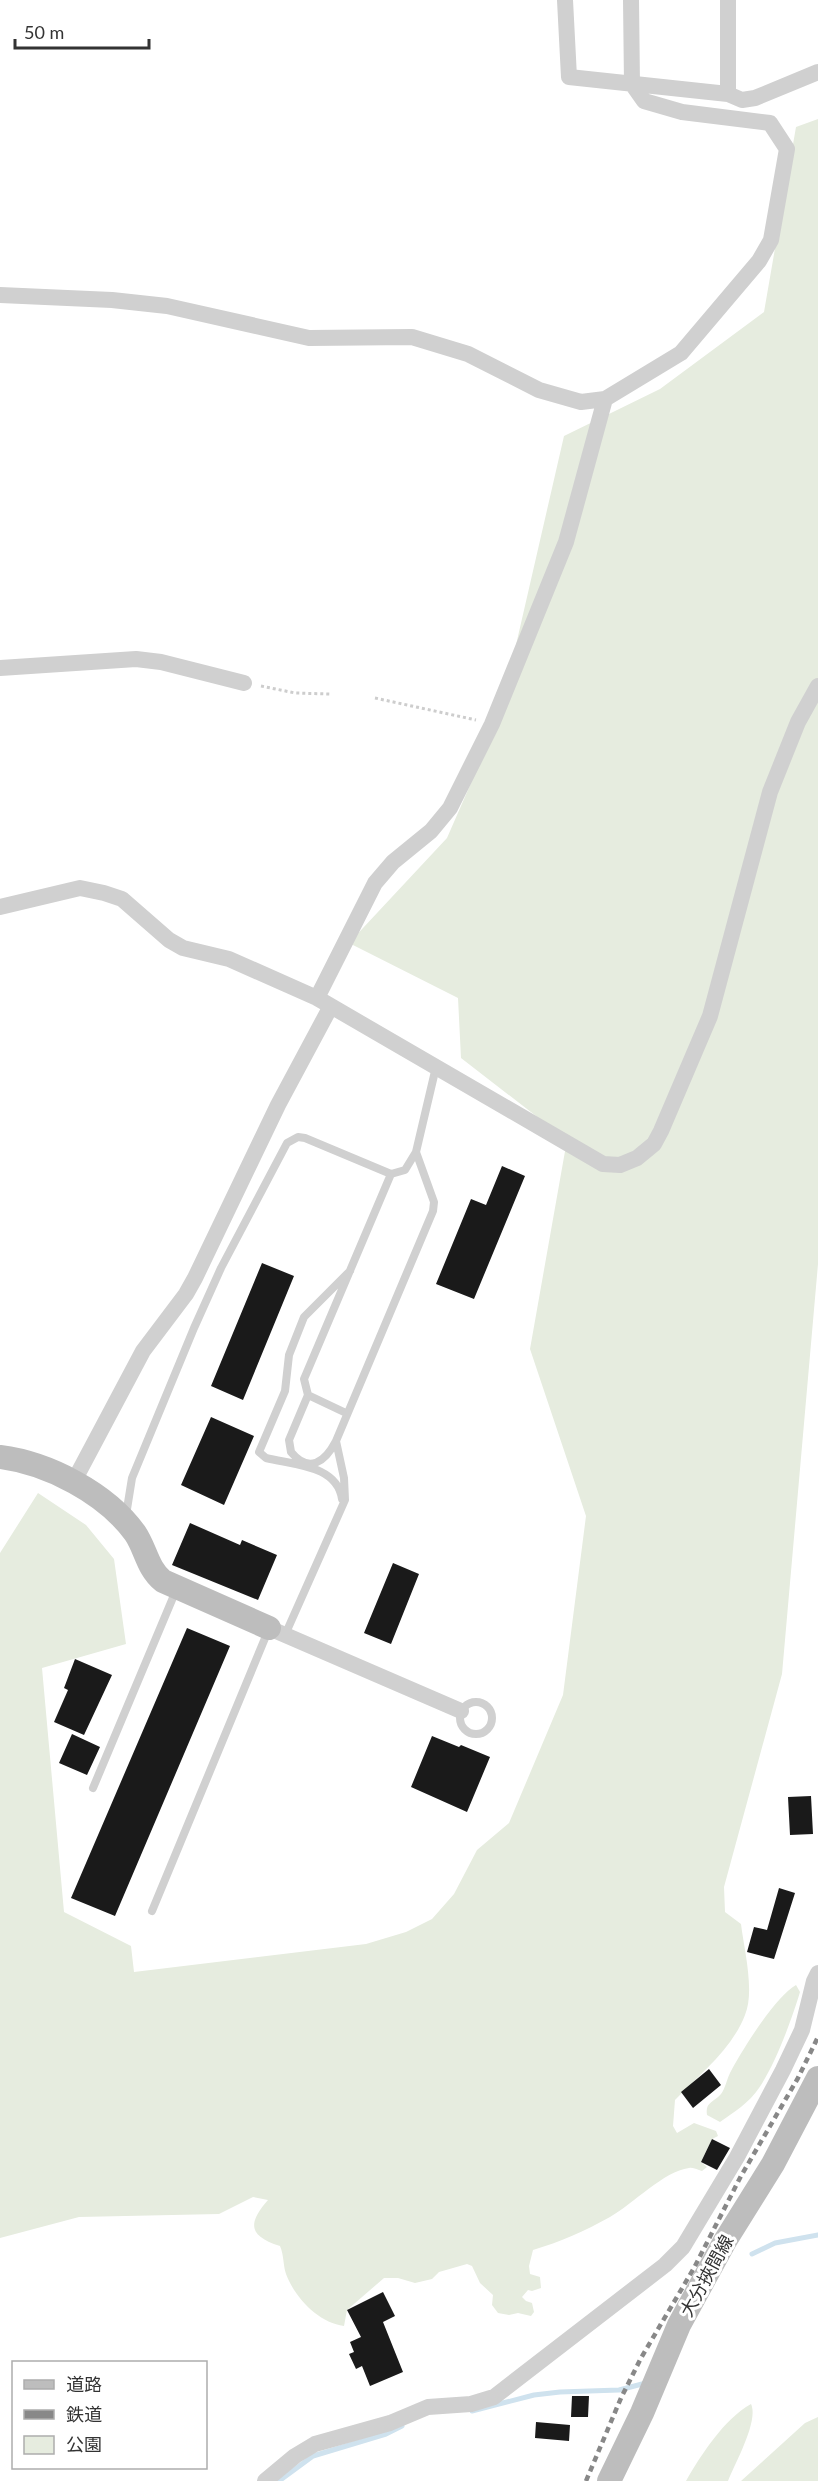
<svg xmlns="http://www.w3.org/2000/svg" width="818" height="2481" font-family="Lato,'Noto Sans JP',sans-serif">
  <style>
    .green { fill: #e6ecdf }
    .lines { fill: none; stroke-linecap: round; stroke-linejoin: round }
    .stream { stroke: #cfe2ee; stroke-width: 5 }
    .building { fill: #1a1a1a }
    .path { stroke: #cdcdcd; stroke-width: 3; stroke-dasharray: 3 3; stroke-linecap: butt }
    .lane { stroke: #d0d0d0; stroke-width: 8 }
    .street { stroke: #d0d0d0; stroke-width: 16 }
    .secondary { stroke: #bdbdbd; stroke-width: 24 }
    .rail { stroke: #888; stroke-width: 4.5; stroke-dasharray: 6 4.5; stroke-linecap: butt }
    .labels { text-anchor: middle; stroke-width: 6; stroke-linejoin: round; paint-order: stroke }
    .street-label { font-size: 18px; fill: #333; stroke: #fff }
  </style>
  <rect width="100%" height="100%" fill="#fff"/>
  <path class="green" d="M818,119V1264L782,1674L724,1887L725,1912L741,1924C744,1949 755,1991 745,2015C732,2049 700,2074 675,2100L673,2126L677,2133L694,2123L716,2131L718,2136L712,2139L701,2162L707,2167L702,2171C697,2170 694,2167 689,2168C664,2171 633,2204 610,2217C585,2231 560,2242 533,2250L529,2266L530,2274L540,2277L541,2288L532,2291L528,2290L522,2297L526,2301L532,2303L534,2312L531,2316L518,2313L509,2315L498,2313L492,2305L493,2295L480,2283L472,2266L467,2264L439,2272L432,2279L415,2283L398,2278H384L347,2310L344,2326C319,2323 295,2298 286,2274C283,2265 284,2255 280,2246C249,2236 247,2224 268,2200L253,2197L219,2214L79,2217L0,2238V1553L38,1493L86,1525L114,1559L126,1644L42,1668L64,1912L131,1946L134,1972L366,1944L406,1932L432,1919L454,1894L477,1850L509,1823L563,1695L586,1516L530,1349L567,1140L461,1058L458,998L349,943L447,838L499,719L564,436L660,389L764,312L796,127Z
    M796,1985L800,1992C792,2019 775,2065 759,2088C750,2102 733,2113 720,2122L707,2115C705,2102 713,2103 721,2094C725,2089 727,2079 730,2073C742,2050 775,1997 796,1985Z
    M751,2404C759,2421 735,2463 728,2481H686C701,2455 724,2419 751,2404Z
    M818,2417V2481H741L805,2423Z"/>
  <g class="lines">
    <path class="stream" d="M752,2254L775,2243L818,2235
      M472,2411L534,2395L560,2392L619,2390L646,2383
      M279,2481L313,2456L386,2434L402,2426"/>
  </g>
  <path class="building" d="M502,1166L525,1176L474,1299L436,1284L471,1199L486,1205Z
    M262,1263L294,1276L243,1400L211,1386Z
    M211,1417L254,1436L224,1505L181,1485Z
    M190,1523L240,1545L242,1540L277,1555L258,1600L172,1565Z
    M393,1563L419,1574L391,1644L364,1633Z
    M187,1628L230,1646L115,1916L71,1898Z
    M75,1659L112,1675L84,1735L54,1722L68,1690L64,1688Z
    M72,1734L100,1747L87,1775L59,1763Z
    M432,1736L459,1747L461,1745L490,1757L467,1812L411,1787Z
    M811,1796L813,1834L790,1835L788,1797Z
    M779,1888L795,1893L774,1959L747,1952L754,1927L767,1930Z
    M709,2069L721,2085L693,2108L681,2092Z
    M712,2139L730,2148L717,2170L701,2162Z
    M383,2292L395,2316L383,2322L403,2372L370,2386L362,2366L356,2369L349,2354L354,2352L350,2342L361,2337L347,2310Z
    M572,2396H589L588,2417H571Z
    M536,2422L570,2425L569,2441L535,2438Z"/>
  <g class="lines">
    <path class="path" d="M261,686L295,693L330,694
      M375,698L476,720"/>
    <path class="lane" d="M308,1395L289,1440L291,1452C309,1474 325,1462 336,1441
      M346,1413L308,1395L304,1379L391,1174
      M342,1499C337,1465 294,1465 266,1458L259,1452L285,1391L289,1355L304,1317L350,1271
      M123,1516L127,1509L132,1478L194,1328L221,1268L287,1143L298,1137L305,1138L391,1174L405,1170L416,1152
      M285,1635L345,1500L344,1478L336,1441L433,1211L434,1202L416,1152L436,1067
      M460 1718a16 16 0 1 1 32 0a16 16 0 1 1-32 0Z
      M93,1788L177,1588
      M152,1911L268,1631"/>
    <path class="street" d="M565,0L569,77L728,94L742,100L755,98L818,72
      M728,0V94
      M0,295L112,300L167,306L309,338L412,337L468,354L539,390L581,402L605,399L681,353L759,261L771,240L787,149L770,123L682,112L644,101L632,84L631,0
      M605,399L566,542L492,724L450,808L431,831L393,862L375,883L317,998L603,1164L620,1165L637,1158L654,1144L661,1131L710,1016L770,792L798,722L818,686
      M0,668L136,659L161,662L244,683
      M0,907L80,888L104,893L122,899L169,940L183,948L229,959L317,998
      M74,1481L143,1351L186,1294L195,1278L278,1105L331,1006
      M269,1628L461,1711
      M265,2481L295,2456L315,2444L390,2423L428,2407L471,2404L494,2397L665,2265L683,2247L737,2157L783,2070L802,2030L814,1981L818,1973"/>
    <path class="secondary" d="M0,1457C48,1463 106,1493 135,1533C146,1549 147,1568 163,1581L269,1628
      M609,2481L642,2413L679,2325L725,2241L773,2164L818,2078"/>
    <path class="rail" d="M586,2481L621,2398L641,2358L694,2268L741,2176L798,2078L818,2037"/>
  </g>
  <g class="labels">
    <g class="street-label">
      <text transform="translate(707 2276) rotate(-61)" y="6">大分挾間線</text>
    </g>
  </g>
  <rect x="12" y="2361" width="195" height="108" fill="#ffffff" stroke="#adadad" stroke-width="1.5"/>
  <rect x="24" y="2380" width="30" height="9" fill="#bdbdbd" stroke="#adadad" stroke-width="1.5"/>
  <text x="66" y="2391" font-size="18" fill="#333333">道路</text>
  <rect x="24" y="2410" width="30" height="9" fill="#888888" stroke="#adadad" stroke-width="1.5"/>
  <text x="66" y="2421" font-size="18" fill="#333333">鉄道</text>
  <rect x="24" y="2436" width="30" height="18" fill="#e6ecdf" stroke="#adadad" stroke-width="1.5"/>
  <text x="66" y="2451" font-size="18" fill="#333333">公園</text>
  <path d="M15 39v9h134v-9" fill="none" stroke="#333333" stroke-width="3"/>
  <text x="24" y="39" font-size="18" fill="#333333" stroke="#ffffff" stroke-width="4.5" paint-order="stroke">50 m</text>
</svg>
